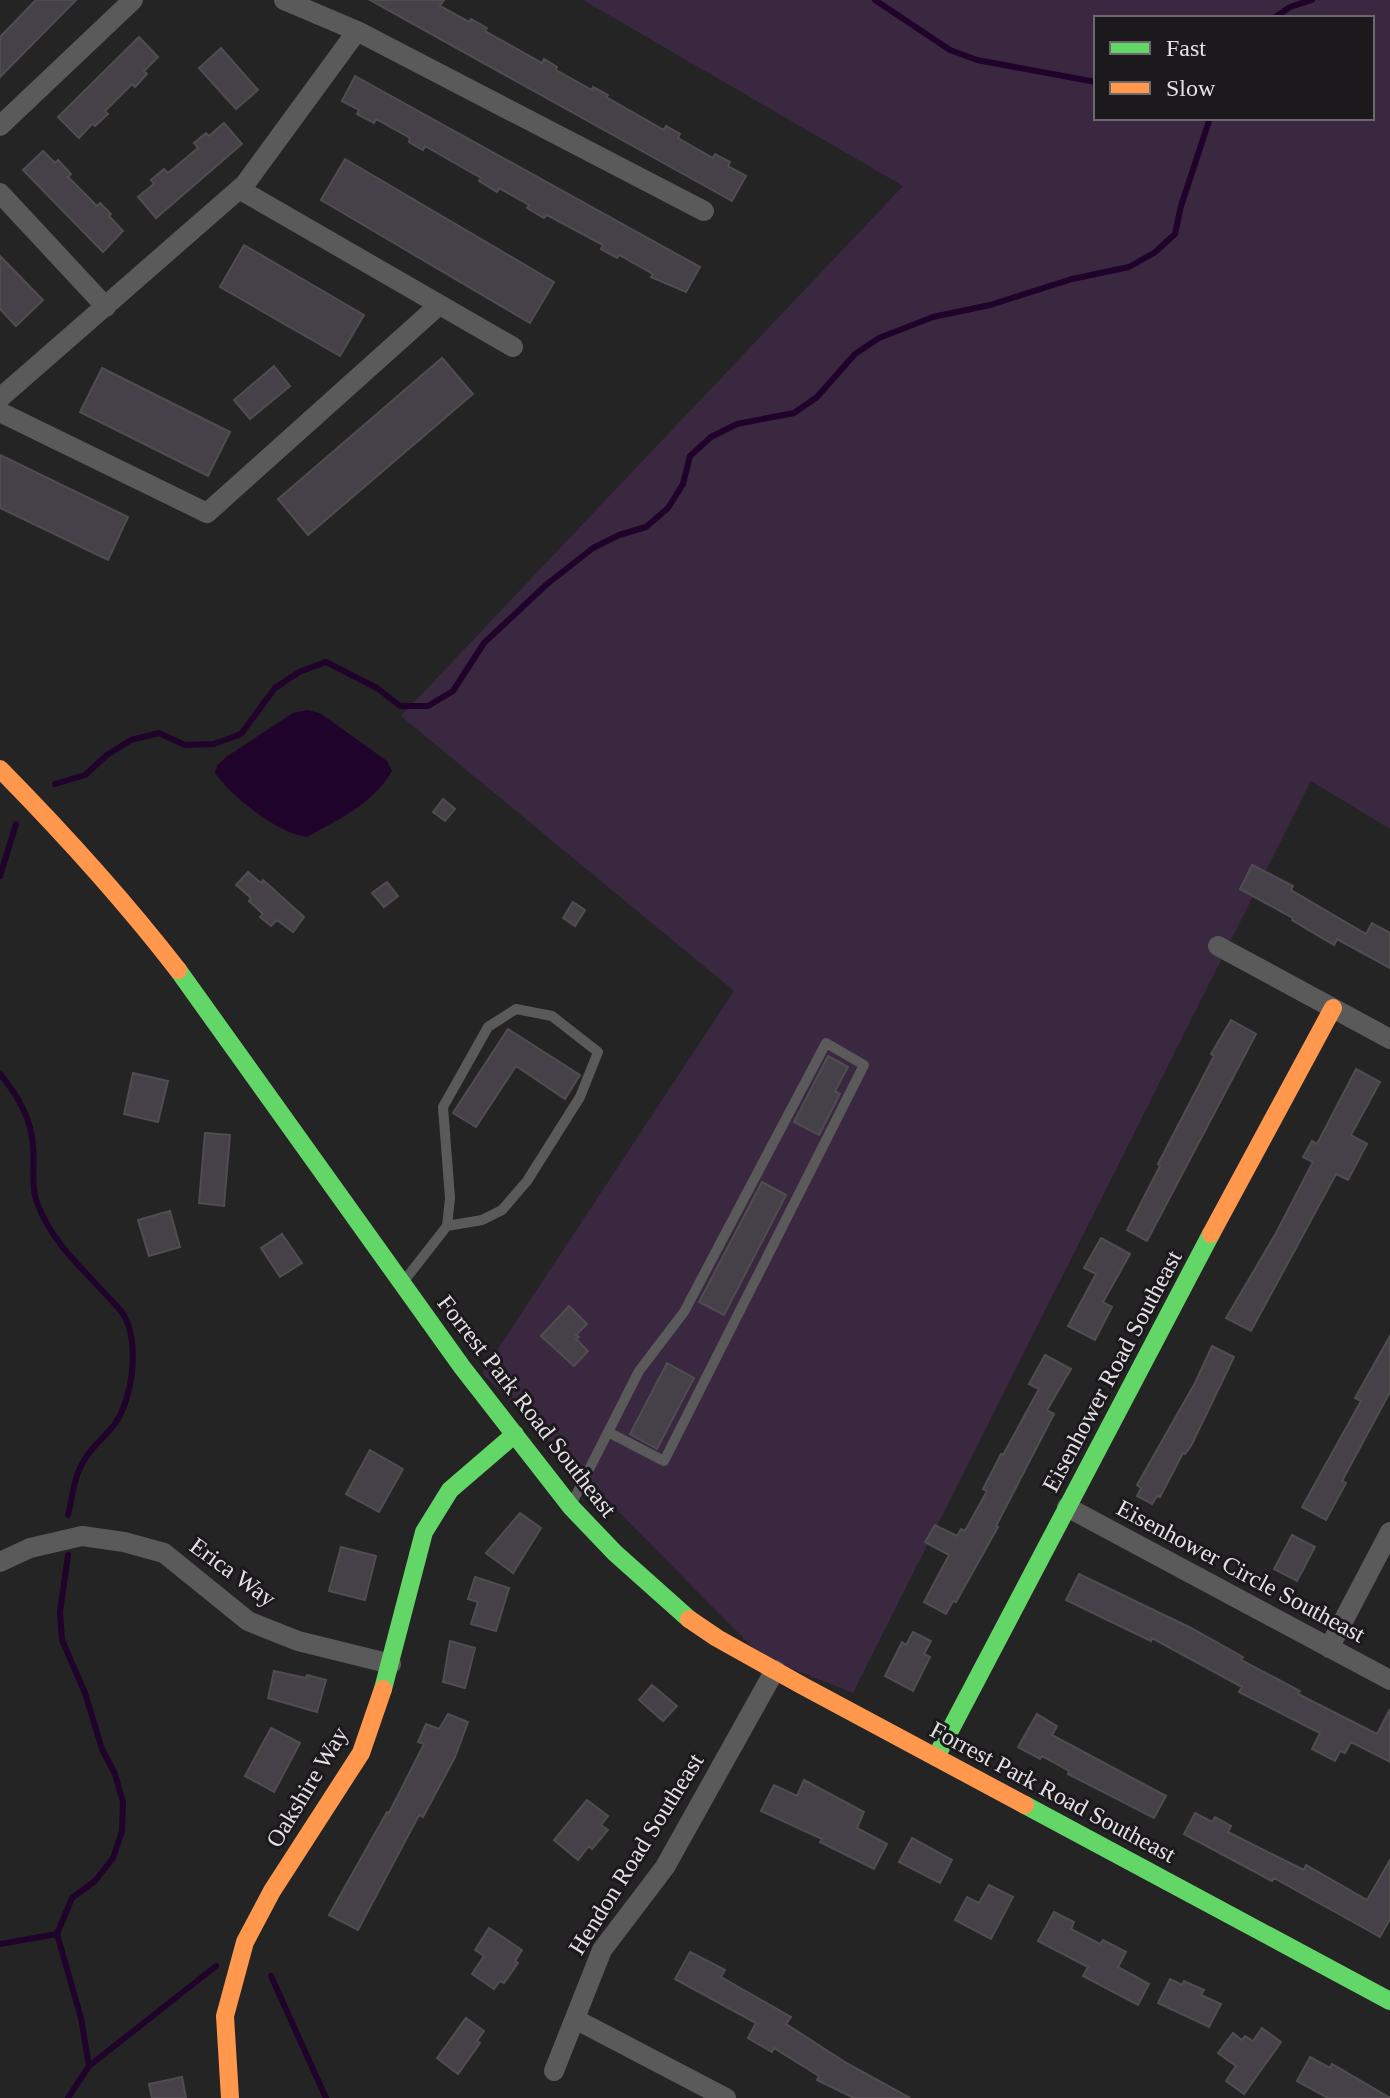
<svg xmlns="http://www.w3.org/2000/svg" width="1390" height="2098" font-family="Georgia,serif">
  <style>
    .green { fill: #3a2740; fill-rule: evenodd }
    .water { fill: #20032a }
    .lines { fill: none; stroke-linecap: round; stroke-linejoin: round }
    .stream { stroke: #20032a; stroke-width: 6 }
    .building { fill: #464048; stroke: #4f4e4f; stroke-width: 2 }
    .lane { stroke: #5a5a5a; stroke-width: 10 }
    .street { stroke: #5a5a5a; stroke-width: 20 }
    .fast { stroke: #63d668; stroke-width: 18 }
    .slow { stroke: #ff974d; stroke-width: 18 }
    .labels { text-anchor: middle; stroke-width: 6; stroke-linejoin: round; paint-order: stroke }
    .street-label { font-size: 24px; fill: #e3e1e4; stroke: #1c191d }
  </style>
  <rect width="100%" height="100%" fill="#252425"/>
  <path class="green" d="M583,0H1390V829L1311,781L853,1693L762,1657L482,1373L734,991L401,716L903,186ZM1096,18H1372V118H1096Z"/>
  <path class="water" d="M307,710L320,713L387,761L392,771C373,804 339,819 307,837C277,833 232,797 215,773L217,766L226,757L293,713Z"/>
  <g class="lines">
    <path class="stream" d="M875,0L950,50L977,60L1096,82
      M1274,18L1290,7L1312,0
      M55,784L85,775L107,755L131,740L159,733L185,745L214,744L241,734L275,688L299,672L326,662L377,688L400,706H428L453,691L484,643L547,584L593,548L619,535L646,527L668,508L683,484L690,456L711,437L737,424L794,413L817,397L855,354L879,338L933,317L990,305L1072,279L1129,267L1154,253L1175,234L1181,206L1210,118
      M0,876L16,824
      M0,1074C17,1094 31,1118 33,1145C35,1165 30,1186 38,1205C53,1246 92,1277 120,1310C142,1335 133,1400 114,1425C102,1440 88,1450 80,1468C73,1482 72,1500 68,1515
      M68,1555L60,1612L62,1640L85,1693L102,1749L115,1774L123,1802L122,1831L113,1858L95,1881L72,1898L57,1934L81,2018L89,2066
      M0,1944L57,1934
      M271,1976L326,2098
      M68,2098L89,2066L216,1966"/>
  </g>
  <path class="building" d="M36,0H76L0,77V37Z
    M370,0H444L440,6L469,22L471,19L487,28L485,31L542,63L544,59L557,67L556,70L592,90L593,87L608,95L606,97L664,130L666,126L680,134L678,138L713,158L715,154L730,162L728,166L746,176L732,201Z
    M139,37L158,57L144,71L147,74L135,87L132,84L105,111L108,114L95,126L92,124L79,138L58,117Z
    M221,48L258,90L236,109L199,68Z
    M355,76L700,267L686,292L651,277L653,274L619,255L617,258L601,249L603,245L547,215L544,218L527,208L529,205L499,188L497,192L479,181L481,178L451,161L425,146L423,150L409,142L410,138L376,119L374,123L357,114L359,110L342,101Z
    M224,123L242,144L156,218L138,197L154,184L151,180L164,169L168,173L198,148L194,143L206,133L209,136Z
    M43,151L55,163L58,160L71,174L68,177L97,206L100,203L111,214L109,216L123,231L103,252L23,170Z
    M345,159L554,282L530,323L321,200Z
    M244,245L364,315L340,356L220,287Z
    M0,256L43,300L16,326L0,309Z
    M442,358L473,394L308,535L278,499Z
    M274,366L290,386L250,419L234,400Z
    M102,368L230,432L208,476L80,412Z
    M0,455L128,517L108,560L0,508Z
    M443,799L455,809L445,821L433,812Z
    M1252,865L1293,886L1291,890L1366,934L1372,923L1390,933V968L1337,939L1334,945L1292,920L1293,918L1240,889Z
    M248,872L261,883L263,880L304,917L293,932L277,920L271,926L260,917L263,914L249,901L251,898L236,885Z
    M387,882L398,896L384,907L372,893Z
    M573,902L585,910L575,926L563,918Z
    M1231,1020L1256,1034L1147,1241L1127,1230L1160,1166L1158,1164L1214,1056L1211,1054Z
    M508,1029L580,1075L565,1099L516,1066L476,1127L453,1113Z
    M828,1056L848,1067L835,1091L840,1094L819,1135L794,1122Z
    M1356,1069L1380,1082L1351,1135L1367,1144L1348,1180L1336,1174L1251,1331L1226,1318L1275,1235L1313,1162L1303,1157L1312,1141L1317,1144Z
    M133,1073L168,1081L158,1122L124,1114Z
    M205,1133L230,1135L224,1206L199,1203Z
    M762,1182L786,1195L724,1315L699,1302Z
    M170,1211L180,1247L149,1256L138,1220Z
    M282,1234L302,1263L280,1277L261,1248Z
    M1101,1238L1130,1254L1103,1302L1112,1307L1095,1340L1068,1326L1096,1274L1084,1268Z
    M569,1306L587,1324L576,1335L579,1337L576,1339L588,1351L574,1366L541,1336Z
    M1390,1336V1392L1342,1481L1346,1483L1326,1520L1302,1507L1361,1401L1355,1398Z
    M1212,1346L1234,1357L1191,1446L1185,1454L1183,1453L1160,1497L1157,1496L1152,1504L1137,1496L1141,1488L1137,1485L1195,1383Z
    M1045,1355L1071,1369L1047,1410L1054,1414L996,1526L998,1527L956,1602L953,1601L946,1614L924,1602L949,1555L925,1542L935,1525L957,1536L961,1529L965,1531L987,1491L983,1489L1001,1454L1003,1455L1039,1389L1029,1384Z
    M667,1363L694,1378L657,1449L630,1434Z
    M370,1450L403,1469L379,1512L346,1494Z
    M520,1513L541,1528L513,1573L486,1553Z
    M1292,1535L1315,1547L1297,1581L1274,1569Z
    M341,1547L376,1556L365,1600L329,1591Z
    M1079,1574L1191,1628L1243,1657L1241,1660L1300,1691L1298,1694L1377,1734L1390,1709V1762L1351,1742L1345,1753L1340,1751L1335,1761L1312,1749L1320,1733L1239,1692L1242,1687L1152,1638L1151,1641L1066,1600Z
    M475,1577L509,1588L496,1631L471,1624L478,1602L468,1599Z
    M913,1632L931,1641L924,1654L930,1657L913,1691L885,1676L902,1642L906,1645Z
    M450,1641L475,1648L465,1688L443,1682Z
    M274,1671L306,1678L307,1675L326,1680L317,1712L268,1698Z
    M652,1685L677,1706L663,1721L639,1700Z
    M448,1714L468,1722L455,1757L423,1817L419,1815L358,1930L329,1915L387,1812L389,1813L424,1744L418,1742L426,1724L439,1729Z
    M1037,1714L1057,1726L1052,1735L1166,1796L1154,1818L1068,1774L1069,1771L1042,1756L1040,1759L1018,1747Z
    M271,1728L300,1743L274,1792L245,1776Z
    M804,1780L864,1812L857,1828L887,1844L874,1869L820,1842L822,1839L761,1811L774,1785L797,1796Z
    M587,1800L608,1816L601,1825L608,1830L592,1849L589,1846L578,1860L554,1840Z
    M1195,1813L1212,1822L1215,1817L1231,1826L1228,1832L1304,1870L1306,1865L1367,1900L1390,1860V1919L1380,1937L1274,1878L1272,1881L1184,1834Z
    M912,1838L952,1860L940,1883L899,1862Z
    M989,1885L1013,1897L991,1939L955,1920L967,1897L979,1903Z
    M1054,1912L1074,1922L1071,1929L1100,1944L1103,1940L1126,1952L1118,1967L1149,1984L1138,2005L1083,1976L1088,1967L1038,1941Z
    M489,1928L522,1950L515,1961L518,1963L504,1983L500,1981L494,1989L472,1974L484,1956L475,1950Z
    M690,1952L725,1970L721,1977L791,2017L786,2024L848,2064L910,2098H854L817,2080L819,2076L774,2048L772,2052L748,2038L756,2023L675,1979Z
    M1170,1979L1182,1985L1184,1981L1204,1990L1201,1995L1221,2004L1209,2027L1158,2003Z
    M466,2018L484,2031L477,2041L480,2043L458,2074L437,2058Z
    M1262,2028L1281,2042L1244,2094L1226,2081L1236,2066L1218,2053L1233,2033L1242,2040L1245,2036L1253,2041Z
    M1310,2057L1330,2068L1332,2064L1390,2098H1328L1297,2081Z
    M182,2077L186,2098H152L149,2084Z"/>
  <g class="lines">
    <path class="lane" d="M404,1281L447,1226L450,1198L443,1107L488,1027L516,1009L552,1016L598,1052L580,1097L527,1181L502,1210L482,1220L447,1226
      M573,1501L639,1371L684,1312L826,1043L864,1065L664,1461L608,1432"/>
    <path class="street" d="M284,0L357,31L704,211
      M0,126L133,0
      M239,189L513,347
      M0,193L106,307
      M0,398L245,184L357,31
      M0,412L207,513L439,305
      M1218,946L1390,1039
      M1067,1507L1390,1680
      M0,1562L30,1548L82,1536L124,1542L164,1553L248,1621L298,1641L391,1664
      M1329,1648L1390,1532
      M575,2019L726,2098
      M554,2071L602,1950L665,1867L775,1670"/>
    <path class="fast" d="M178,970L462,1367L571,1507L615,1553L689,1619
      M383,1689L424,1532L450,1490L515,1434
      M936,1757L1211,1234
      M1025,1805L1390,2001"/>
    <path class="slow" d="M0,769C63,833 123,899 178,970
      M1211,1234L1333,1008
      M689,1619L717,1638L803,1686L1025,1805
      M230,2098L225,2016L245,1942L272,1891L361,1753L383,1689"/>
  </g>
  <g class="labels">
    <g class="street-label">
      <text transform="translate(1112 1371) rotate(-62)" y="8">Eisenhower Road Southeast</text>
      <text transform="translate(527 1406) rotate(52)" y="8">Forrest Park Road Southeast</text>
      <text transform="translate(1241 1571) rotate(28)" y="8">Eisenhower Circle Southeast</text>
      <text transform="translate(233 1572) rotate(36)" y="8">Erica Way</text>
      <text transform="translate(307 1787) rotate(-59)" y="8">Oakshire Way</text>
      <text transform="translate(1053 1792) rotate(28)" y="8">Forrest Park Road Southeast</text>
      <text transform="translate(636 1854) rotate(-58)" y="8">Hendon Road Southeast</text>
    </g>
  </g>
  <rect x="1094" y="16" width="280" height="104" fill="#1c191d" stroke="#6c696d" stroke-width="2"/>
  <rect x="1110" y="42" width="40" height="12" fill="#63d668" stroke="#6c696d" stroke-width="2"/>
  <text x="1166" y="56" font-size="24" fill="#e3e1e4">Fast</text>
  <rect x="1110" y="82" width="40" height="12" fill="#ff974d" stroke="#6c696d" stroke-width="2"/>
  <text x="1166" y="96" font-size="24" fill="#e3e1e4">Slow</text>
</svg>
